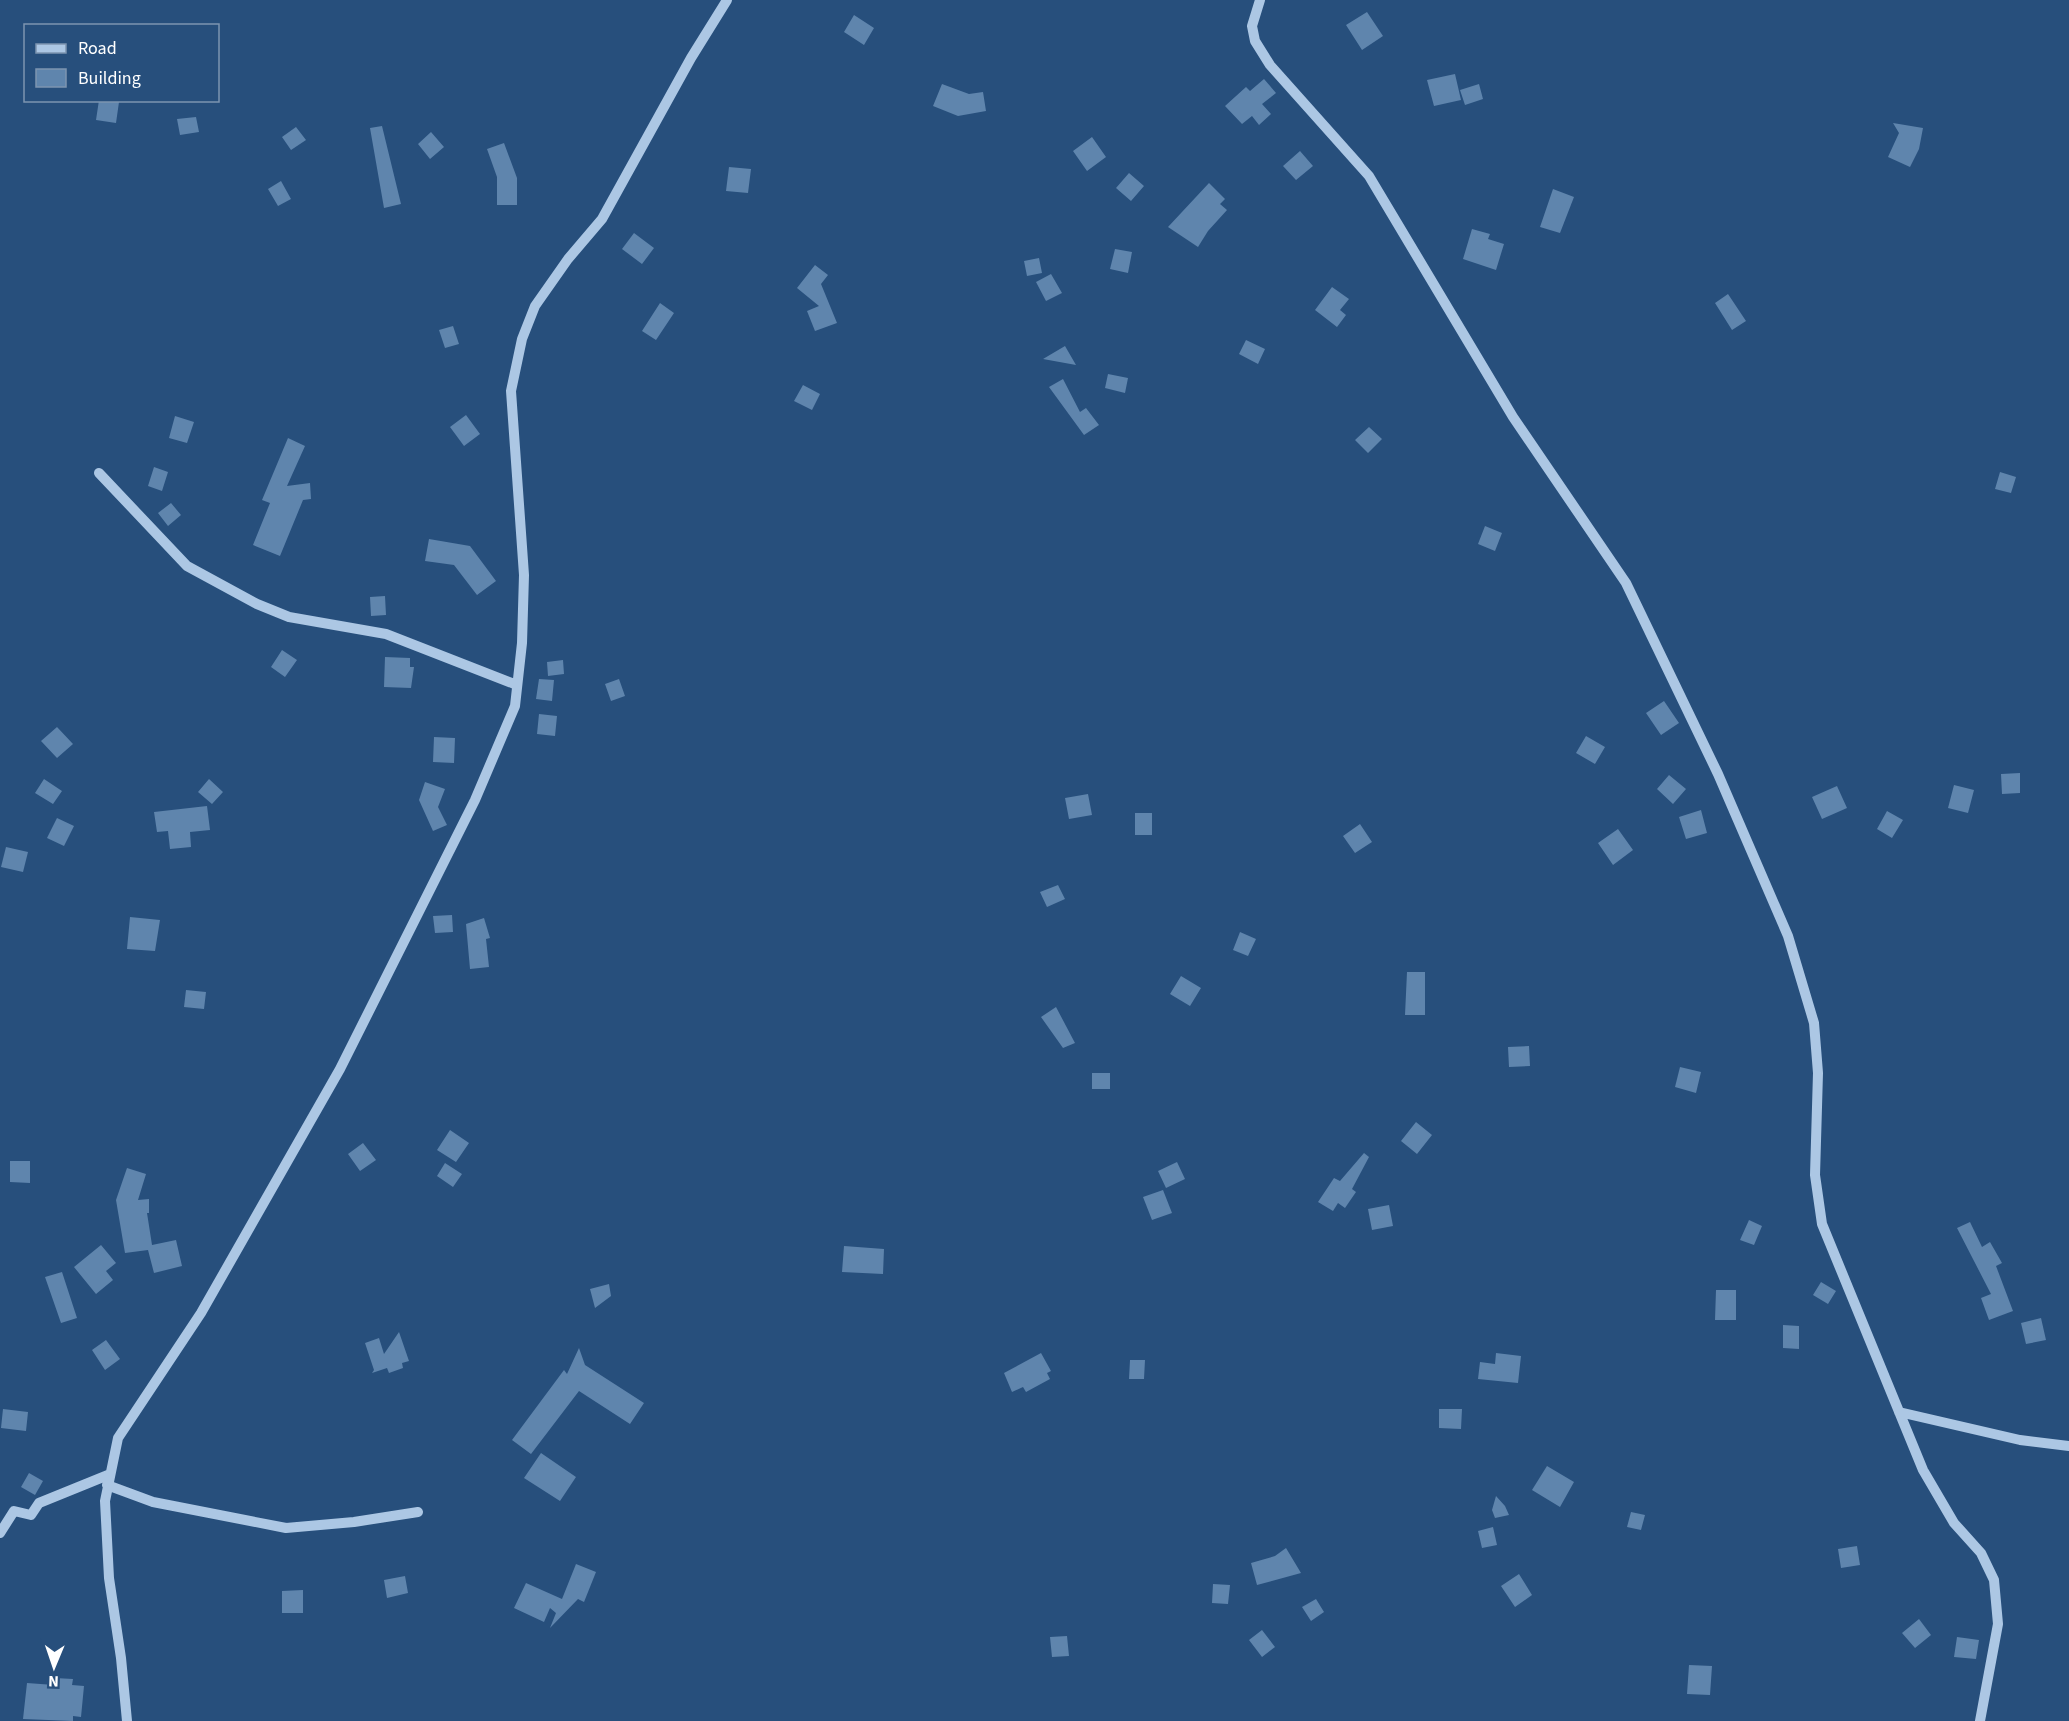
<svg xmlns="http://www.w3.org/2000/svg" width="2069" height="1721" font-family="'Source Sans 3',sans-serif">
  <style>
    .building { fill: #5f85ad }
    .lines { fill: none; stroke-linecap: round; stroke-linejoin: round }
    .minor { stroke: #acc7e4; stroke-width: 10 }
  </style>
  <rect width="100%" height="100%" fill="#274f7c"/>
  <path class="building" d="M1367,12L1383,36L1362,50L1346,25Z
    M854,15L874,28L864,45L844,32Z
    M1455,74L1461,100L1434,106L1427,80Z
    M1264,79L1276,93L1262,104L1271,114L1259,125L1252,116L1242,124L1225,106L1246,87L1250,91Z
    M942,84L969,94L983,92L986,111L958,116L933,106Z
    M1479,84L1483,99L1465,105L1460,90Z
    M99,100L119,102L116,123L96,120Z
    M196,117L199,132L180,135L177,119Z
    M1893,123L1923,128L1919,149L1910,167L1888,157L1899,133Z
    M382,126L401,204L384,208L370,128Z
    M296,127L306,140L291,150L282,137Z
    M431,132L444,147L430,159L418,144Z
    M1092,137L1106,157L1087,171L1073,151Z
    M504,143L517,178V205H497V177L487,149Z
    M1300,151L1313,166L1296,180L1283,166Z
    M729,167L751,169L748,193L726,191Z
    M1129,173L1144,186L1131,201L1116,188Z
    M281,181L291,199L278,206L268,189Z
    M1209,183L1225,199L1220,204L1227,210L1208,231L1198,247L1168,227Z
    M1553,189L1574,197L1560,233L1540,227Z
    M1472,229L1490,234L1488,239L1504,244L1496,270L1463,259Z
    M634,233L654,248L642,264L622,249Z
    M1115,249L1132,252L1128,273L1110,269Z
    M1039,258L1042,273L1027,276L1024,261Z
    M815,265L828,275L821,284L837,323L815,331L807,311L819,306L797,288Z
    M1051,274L1062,293L1046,301L1036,282Z
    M1332,287L1349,299L1340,310L1346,315L1337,327L1315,310Z
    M1728,294L1746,321L1732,330L1715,303Z
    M660,303L674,313L656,340L642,331Z
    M453,326L459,344L445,348L439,330Z
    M1246,340L1265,349L1258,364L1239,354Z
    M1065,346L1076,365L1043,359Z
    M1108,374L1128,378L1125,393L1105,388Z
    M1063,379L1080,412L1086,408L1099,425L1084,435L1049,387Z
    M803,385L820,394L812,410L794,401Z
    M466,415L480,434L464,446L450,427Z
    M175,416L194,422L187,443L169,438Z
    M1369,427L1382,439L1368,453L1355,440Z
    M288,438L305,446L287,486L310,483L311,499L303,500L280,556L253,545L270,503L262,500Z
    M154,467L168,472L162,491L148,486Z
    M2000,472L2016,477L2011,493L1995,489Z
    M171,503L181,515L168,526L158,513Z
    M1485,526L1502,533L1495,551L1478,544Z
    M429,539L470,546L496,581L477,595L454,565L425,561Z
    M385,596L386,615L371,616L370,597Z
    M282,650L297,660L285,677L271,667Z
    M385,657L410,658V667H414L411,688L384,687Z
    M563,660L564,674L548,676L547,662Z
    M539,679L554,680L552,701L536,699Z
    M619,679L625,696L611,701L605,684Z
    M1664,701L1679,723L1661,735L1646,713Z
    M539,714L557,716L555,736L537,734Z
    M57,727L73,744L57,758L41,741Z
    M1586,736L1605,747L1595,764L1576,753Z
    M434,737L455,738L454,763L433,762Z
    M2020,773V793L2002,794L2001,774Z
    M1669,775L1686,789L1673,804L1657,789Z
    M44,779L62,791L53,804L35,793Z
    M209,779L223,792L212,804L198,792Z
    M425,782L445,789L438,807L447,825L433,831L419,800Z
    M1954,785L1974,790L1968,813L1948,808Z
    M1837,786L1847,808L1822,819L1812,797Z
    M1088,794L1092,815L1069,819L1065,798Z
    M207,806L210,830L190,832L191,847L170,849L168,831L157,832L154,812Z
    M1701,810L1707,833L1686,839L1679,817Z
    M1887,811L1903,820L1892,838L1877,829Z
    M1135,813H1152V835H1135Z
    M57,818L74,826L64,846L47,838Z
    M1360,824L1372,842L1355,853L1343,836Z
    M1618,829L1633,850L1613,865L1598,843Z
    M6,847L28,852L23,872L1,867Z
    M1058,885L1065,899L1047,907L1040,892Z
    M452,915L453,932L435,933L433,916Z
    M130,917L160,920L155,951L127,949Z
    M484,918L490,938L486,939L489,967L470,969L466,924Z
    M1240,932L1256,939L1248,956L1233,950Z
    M1407,972H1425V1015H1405Z
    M1181,976L1201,988L1190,1006L1170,994Z
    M186,990L206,992L204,1009L184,1007Z
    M1056,1007L1075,1043L1063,1048L1041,1017Z
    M1529,1046L1530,1066L1509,1067L1508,1047Z
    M1680,1067L1701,1072L1696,1093L1675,1087Z
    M1092,1073H1110V1089H1092Z
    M1416,1122L1432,1135L1417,1154L1401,1141Z
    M450,1130L469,1143L456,1162L437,1150Z
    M363,1143L376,1160L360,1171L348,1154Z
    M1364,1153L1369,1157L1352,1189L1356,1192L1345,1208L1338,1203L1333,1211L1318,1202L1334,1178L1340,1181Z
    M10,1161H30V1183L10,1182Z
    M1177,1162L1185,1179L1166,1188L1158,1171Z
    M445,1163L462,1174L453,1187L437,1176Z
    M127,1168L146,1174L138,1200L149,1199V1213H147L152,1245L176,1240L182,1266L154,1273L148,1250L125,1253L116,1200Z
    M1163,1190L1172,1213L1152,1220L1143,1197Z
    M1389,1205L1393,1226L1372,1230L1368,1209Z
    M1749,1220L1762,1226L1754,1245L1740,1240Z
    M1970,1222L1982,1247L1990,1242L2002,1263L1996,1266L2013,1311L1989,1320L1981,1298L1991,1294L1957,1228Z
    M101,1245L116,1263L106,1271L113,1280L96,1294L74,1267Z
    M844,1246L884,1249L883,1274L842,1272Z
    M62,1272L77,1318L61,1323L45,1277Z
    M1821,1282L1836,1291L1828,1304L1813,1295Z
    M609,1284L611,1296L595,1308L590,1289Z
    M1716,1290H1736V1320H1715Z
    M2041,1318L2046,1340L2026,1344L2021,1323Z
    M1783,1325L1799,1326V1349L1783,1348Z
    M399,1332L409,1361L402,1363L403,1368L389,1373L387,1368L372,1373L374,1370L365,1343L379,1338L384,1354Z
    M106,1340L120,1359L105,1370L92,1350Z
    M579,1348L585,1365L644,1403L630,1424L579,1391L531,1454L512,1440L564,1370L567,1374Z
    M1041,1353L1051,1371L1047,1373L1050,1379L1026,1392L1023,1387L1012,1392L1004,1373Z
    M1496,1353L1521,1356L1518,1383L1478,1379L1480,1362L1495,1364Z
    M1130,1360H1145L1144,1379H1129Z
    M3,1409L28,1412L26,1431L1,1428Z
    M1439,1409H1462L1461,1429L1439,1428Z
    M541,1453L576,1477L560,1501L524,1478Z
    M1547,1466L1574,1482L1560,1507L1532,1490Z
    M29,1473L43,1481L35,1495L21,1487Z
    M1496,1496L1505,1506L1509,1515L1495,1518L1492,1510Z
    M1631,1512L1645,1515L1641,1530L1627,1527Z
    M1493,1527L1497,1545L1482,1548L1478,1531Z
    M1857,1546L1860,1565L1841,1568L1838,1549Z
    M1286,1548L1301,1573L1257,1585L1251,1563L1275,1556Z
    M576,1564L596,1572L584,1602L578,1599L550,1628L556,1613L550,1608L544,1622L514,1608L526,1583L562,1599Z
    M1519,1574L1532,1595L1515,1607L1501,1586Z
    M405,1576L408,1593L387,1598L384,1580Z
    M1213,1584L1230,1585L1228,1604L1212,1603Z
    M303,1590V1613H282V1591Z
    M1316,1599L1324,1612L1311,1621L1302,1607Z
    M1919,1619L1931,1635L1915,1648L1902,1633Z
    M1262,1630L1275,1647L1262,1657L1249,1640Z
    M1067,1636L1069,1656L1052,1657L1050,1637Z
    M1957,1637L1979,1640L1976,1659L1954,1657Z
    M1689,1665L1712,1666L1710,1695L1687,1694Z
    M55,1678L73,1679L72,1685L84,1686L81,1717L73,1716V1721L23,1719L27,1683L54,1685Z"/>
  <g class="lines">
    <path class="minor" d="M1260,0L1252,26L1255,41L1270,65L1369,176L1513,417L1626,583L1718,774L1788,936L1814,1023L1818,1073L1815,1175L1822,1224L1923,1470L1954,1523L1981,1553L1994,1580L1998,1624L1980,1721
      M99,473L187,566L257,604L289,617L386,634L517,685
      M1899,1412L2020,1440L2069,1446
      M107,1485L153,1502L286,1528L354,1522L418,1512
      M0,1533L14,1511L31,1515L39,1503L108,1475
      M127,1721L121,1658L109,1578L105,1501L118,1438L201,1313L340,1069L475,800L515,706L522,643L524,575L511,391L522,339L535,306L568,259L602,219L691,58L727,0"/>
  </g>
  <rect x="24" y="24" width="195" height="78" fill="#274f7c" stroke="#7d95b0" stroke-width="1.5"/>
  <rect x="36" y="44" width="30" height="9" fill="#acc7e4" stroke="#7d95b0" stroke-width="1.5"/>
  <text x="78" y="54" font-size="18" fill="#ffffff">Road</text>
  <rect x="36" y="69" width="30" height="18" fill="#5f85ad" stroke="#7d95b0" stroke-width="1.5"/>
  <text x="78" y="84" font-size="18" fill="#ffffff">Building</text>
  <g transform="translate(54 1667) rotate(182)" stroke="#274f7c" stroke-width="4.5" paint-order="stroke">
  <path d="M0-4.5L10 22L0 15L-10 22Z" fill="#ffffff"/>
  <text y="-9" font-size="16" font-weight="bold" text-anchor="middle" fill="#ffffff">N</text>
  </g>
</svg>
